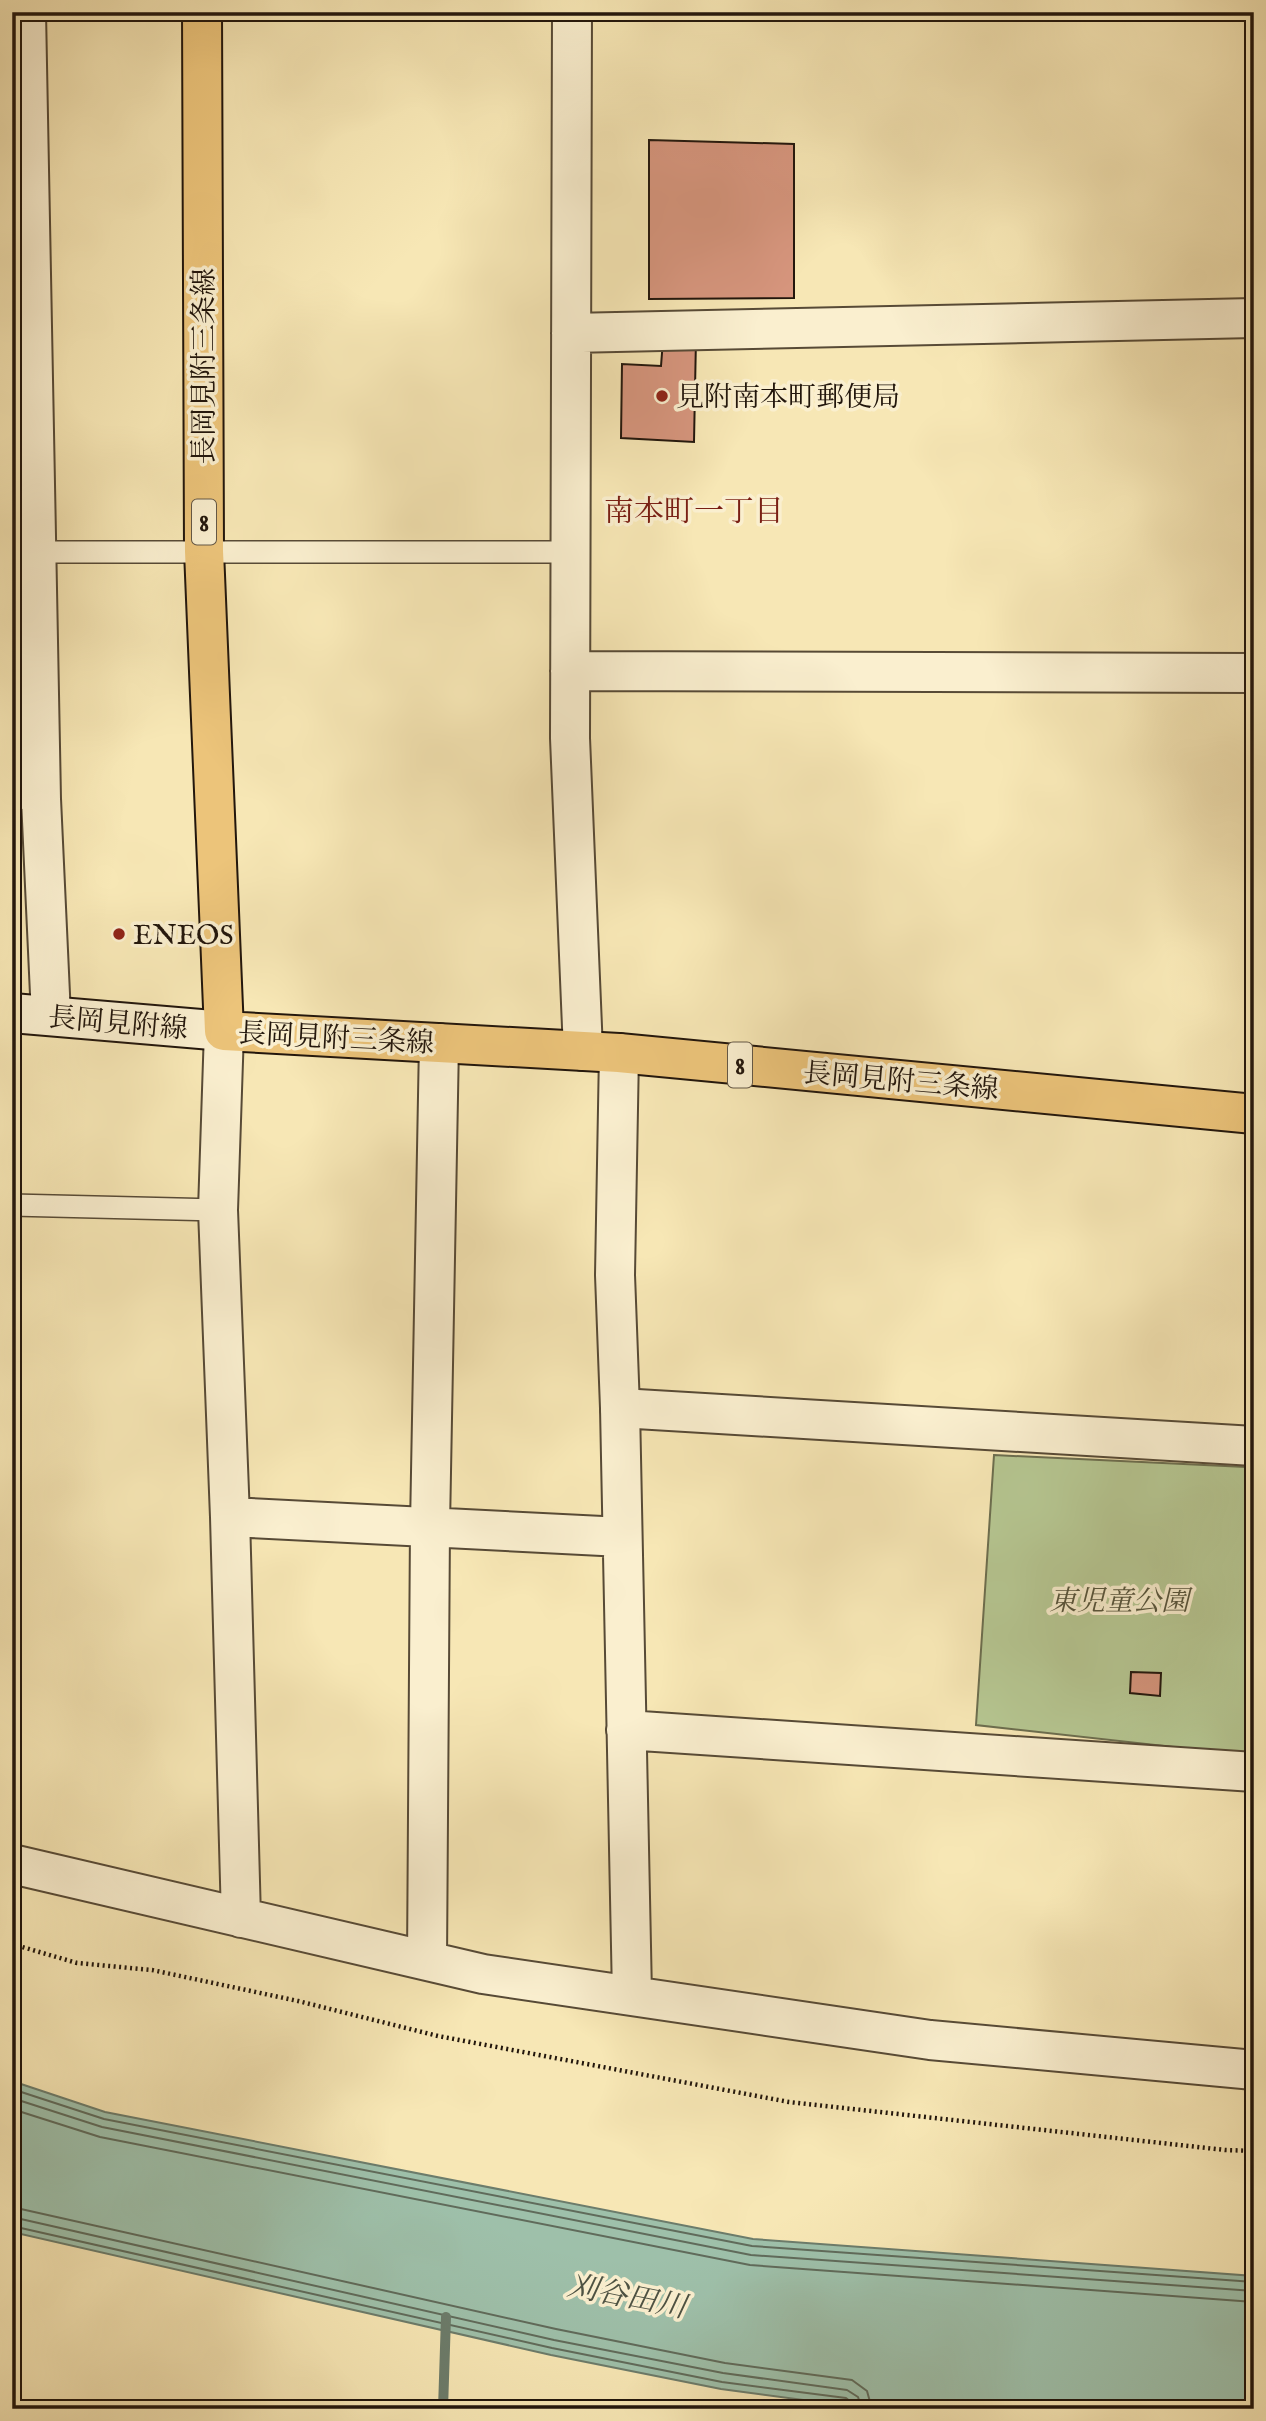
<svg xmlns="http://www.w3.org/2000/svg" width="1266" height="2421" font-family="'IM FELL English','Noto Serif JP',serif">
  <style>
    .green { fill: #b6c792; stroke: #6c6e4f; stroke-width: 2 }
    .water { fill: #9ec0aa; stroke: #6c7c6b; stroke-width: 2 }
    .lines { fill: none; stroke-linecap: round; stroke-linejoin: round }
    .shore { stroke: #606b5b; stroke-width: 2 }
    .stream { stroke: #6c7c6b; stroke-width: 10 }
    .building { fill: #d6957d; stroke: #22160c; stroke-width: 2 }
    .service-casing { stroke: #574a36; stroke-width: 24 }
    .minor-casing { stroke: #574a36; stroke-width: 42 }
    .tertiary-casing { stroke: #574a36; stroke-width: 42 }
    .secondary-casing { stroke: #22160c; stroke-width: 42 }
    .primary-casing { stroke: #22160c; stroke-width: 42 }
    .path { stroke: #22160c; stroke-width: 4.5; stroke-dasharray: 2 3.5; stroke-linecap: butt }
    .service { stroke: #faefcf; stroke-width: 21 }
    .minor { stroke: #faefcf; stroke-width: 38 }
    .tertiary { stroke: #faefcf; stroke-width: 38 }
    .secondary { stroke: #faefcf; stroke-width: 38 }
    .primary { stroke: #ecc47a; stroke-width: 38 }
    .poi-dot { fill: #8f2418; stroke: #faefcf; stroke-width: 2.5 }
    .labels { text-anchor: middle; stroke-width: 7; stroke-linejoin: round; paint-order: stroke }
    .shield { fill: #faefcf; stroke: #635746; stroke-width: 2 }
    .shield-label { font-size: 26px; font-weight: bold; fill: #22160c }
    .street-label { font-size: 28px; fill: #22160c; stroke: #faefcf }
    .poi-label { font-size: 28px; fill: #22160c; stroke: #faefcf; text-anchor: start }
    .park-label { font-size: 28px; font-style: italic; fill: #56543b; stroke: #faefcf }
    .neighbourhood-label { font-size: 30px; fill: #7a1f14; stroke: #faefcf }
    .water-label { font-size: 30px; font-style: italic; fill: #4d5243; stroke: #faefcf }
  </style>
  <rect width="100%" height="100%" fill="#f7e7b5"/>
  <filter id="stains"><feTurbulence type="fractalNoise" baseFrequency=".00286" numOctaves="4"/><feColorMatrix values="0 0 0 0 .2 0 0 0 0 .09 0 0 0 0 .02 0 0 0 .5 -.17"/></filter>
  <radialGradient id="worn" r=".72"><stop offset=".6" stop-color="#630" stop-opacity="0"/><stop offset="1" stop-color="#630" stop-opacity=".3"/></radialGradient>
  <path class="green" d="M994,1455L1246,1467L1254,1476V1756L976,1725Z"/>
  <path class="water" d="M12,2081L105,2112L753,2239L1254,2276V2409H871L721,2389L551,2355L12,2232Z"/>
  <g class="lines">
    <path class="shore" d="M12,2089L104,2119L752,2246L1254,2282
      M12,2098L102,2127L751,2255L1254,2291
      M12,2109L100,2137L750,2265L1254,2302
      M12,2207L556,2329L725,2363L852,2380L867,2391L872,2409
      M12,2217L554,2340L723,2373L847,2390L858,2397L862,2409
      M12,2226L552,2348L722,2382L846,2398L851,2402L853,2409"/>
    <path class="stream" d="M443,2409L446,2317"/>
  </g>
  <path class="building" d="M649,140L794,144V298L649,299Z
    M696,338L694,442L621,438L622,364L661,366L663,340Z
    M1131,1672L1161,1673L1160,1696L1130,1693Z"/>
  <g class="lines">
    <g class="service-casing">
      <path id="service" d="M12,552H569
        M12,798L41,799
        M12,1205L218,1210"/>
    </g>
    <g class="minor-casing">
      <path id="minor" d="M26,12L41,799L51,1016
        M572,12L570,738L583,1051
        M571,333L1254,318
        M570,671L1254,673
        M224,1031L218,1210L230,1517L241,1918
        M230,1517L622,1537
        M626,1730L1254,1772
        M12,1864L483,1974L930,2040L1254,2070
        M427,1961L430,1526L439,1043
        M632,1995L620,1408L1254,1446"/>
    </g>
    <g class="tertiary-casing">
      <path id="tertiary" d="M619,1053L615,1275L620,1408"/>
    </g>
    <g class="secondary-casing">
      <path id="secondary" d="M12,1013L224,1031"/>
    </g>
    <g class="primary-casing">
      <path id="primary" d="M202,12L204,551L224,1031L619,1053L1254,1114"/>
    </g>
    <path class="path" d="M12,1944L77,1963L152,1970L298,2001L438,2036L789,2102L1225,2150L1254,2151"/>
    <use href="#service" class="service"/>
    <use href="#minor" class="minor"/>
    <use href="#tertiary" class="tertiary"/>
    <use href="#secondary" class="secondary"/>
    <use href="#primary" class="primary"/>
  </g>
  <g class="poi-dot">
    <circle cx="662" cy="396" r="7"/>
    <circle cx="119" cy="934" r="7"/>
  </g>
  <g class="labels">
    <g class="shield">
      <rect x="192" y="499.5" width="24" height="45" rx="5"/>
      <rect x="728" y="1042.5" width="24" height="45" rx="5"/>
    </g>
    <g class="shield-label">
      <text x="204" y="531">8</text>
      <text x="740" y="1074">8</text>
    </g>
    <g class="street-label">
      <text transform="translate(203 366) rotate(-90)" y="10">長岡見附三条線</text>
      <text transform="translate(118 1022) rotate(5)" y="10">長岡見附線</text>
      <text transform="translate(336 1037) rotate(3)" y="10">長岡見附三条線</text>
      <text transform="translate(901 1080) rotate(5)" y="10">長岡見附三条線</text>
    </g>
    <g class="poi-label">
      <text x="676" y="406">見附南本町郵便局</text>
      <text x="133" y="944">ENEOS</text>
    </g>
    <g class="park-label">
      <text x="1119" y="1610">東児童公園</text>
    </g>
    <g class="neighbourhood-label">
      <text x="694" y="521">南本町一丁目</text>
    </g>
    <g class="water-label">
      <text transform="translate(627 2296) rotate(11)" y="10">刈谷田川</text>
    </g>
  </g>
  <rect width="1266" height="2421" fill="none" stroke="#f7e7b5" stroke-width="42"/>
  <rect x="14" y="14" width="1238" height="2393" fill="none" stroke="#22160c" stroke-width="3.5"/>
  <rect x="21" y="21" width="1224" height="2379" fill="none" stroke="#22160c" stroke-width="2"/>
  <rect width="100%" height="100%" filter="url(#stains)"/>
  <rect width="100%" height="100%" fill="url(#worn)"/>
</svg>
